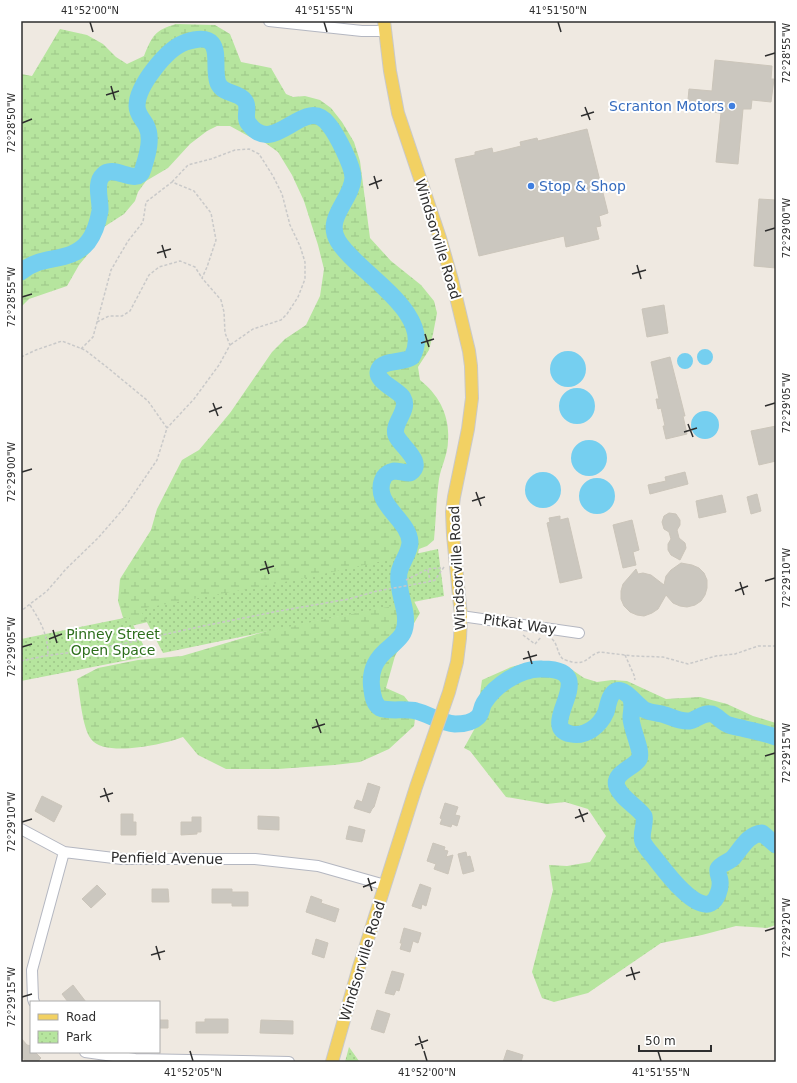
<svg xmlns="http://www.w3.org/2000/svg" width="797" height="1083" font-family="'DejaVu Sans',sans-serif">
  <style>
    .wetland { fill: url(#wetland-marsh) }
    .park { fill: url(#park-dots) }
    .water { fill: #75cff0 }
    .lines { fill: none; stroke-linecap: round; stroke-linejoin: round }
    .river { stroke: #75cff0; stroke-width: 17 }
    .building { fill: #cbc7bf; stroke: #cbc5ba }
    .minor-casing { stroke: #b4b7c1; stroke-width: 12 }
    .major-casing { stroke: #c9c9c9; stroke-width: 14 }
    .path { stroke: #c9c9c9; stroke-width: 1.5; stroke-dasharray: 3 2; stroke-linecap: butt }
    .minor { stroke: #fff; stroke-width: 10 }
    .major { stroke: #f2d163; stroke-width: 12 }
    .ticks { fill: none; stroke: #2e2e2e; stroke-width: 1.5 }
    .shop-dot { fill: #3f7fe0; stroke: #fff; stroke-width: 1.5 }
    .labels { text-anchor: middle; stroke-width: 4; stroke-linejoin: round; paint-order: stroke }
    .shop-label { font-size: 14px; fill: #366cbe; stroke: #fff; text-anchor: end }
    .street-label { font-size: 14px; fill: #2e2e2e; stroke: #fff }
    .park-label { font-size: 14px; fill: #2c6e1b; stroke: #fff }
    .neatline { fill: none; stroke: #2e2e2e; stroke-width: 1.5 }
    .ticks-label { font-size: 10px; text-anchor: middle; fill: #2e2e2e }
  </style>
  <defs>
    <pattern id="wetland-marsh" width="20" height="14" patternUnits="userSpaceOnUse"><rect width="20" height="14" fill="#b6e59e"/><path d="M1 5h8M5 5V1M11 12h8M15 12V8" fill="none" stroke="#9dc588"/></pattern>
    <pattern id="park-dots" width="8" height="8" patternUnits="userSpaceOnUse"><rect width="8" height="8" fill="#b6e59e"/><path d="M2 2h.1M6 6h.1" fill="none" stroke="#9dc588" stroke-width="1.8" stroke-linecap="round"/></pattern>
  </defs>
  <rect width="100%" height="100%" fill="#efe9e1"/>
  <path class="wetland" d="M176,24L215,25L230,34L241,62L271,68L286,94L293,97L305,96L320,100L331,108L342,122L354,142L360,161L370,238L391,261L421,285L434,301L437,313L433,334L429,350L418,367L420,380C439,395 450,416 448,441C448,454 441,467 439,479C436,500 436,520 434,540L427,546L419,549L417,558L131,626L124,621L118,601L120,579L151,530L157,509L182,460L199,450L230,413L272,352L285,339L306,325L320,296L324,269L318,245L304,201L292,175L278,152L264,142L250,137L230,126H217L207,131L190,144L168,168L146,181L138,192L135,201L124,214L104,227L89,253L79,265L67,286L29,299L21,307V74L32,76L60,29L87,35L103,44L116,57L127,64L144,56C152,36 155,30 176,24Z
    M414,601L420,613L395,656L386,688L404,696L416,711L414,726L389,749L360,762L334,765L278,769H226L198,755L183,737C165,744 105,758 91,739C82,727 80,695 77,679L98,668L138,660L182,656L274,629Z
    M530,662L571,669L584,678L597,682L612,680L627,681L666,699L700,697L727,704L753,716L776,723V925L767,928L736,926L702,935L661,943L588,993L554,1002L542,998L532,972L553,890L549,865L567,866L590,862L606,836L588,809L565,802L547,804L506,797L470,751L464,748L475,728L482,680L511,667Z"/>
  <path class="park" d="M438,549L444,596L331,618L163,653L140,609L300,579Z
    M129,617L149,656L21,681V639Z
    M349,1047L359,1061V1062H345Z"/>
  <path class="water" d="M697 357a8 8 0 1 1 16 0a8 8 0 1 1-16 0Z
    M550 369a18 18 0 1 1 36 0a18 18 0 1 1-36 0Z
    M677 361a8 8 0 1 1 16 0a8 8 0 1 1-16 0Z
    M559 406a18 18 0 1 1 36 0a18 18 0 1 1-36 0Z
    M691 425a14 14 0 1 1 28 0a14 14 0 1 1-28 0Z
    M571 458a18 18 0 1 1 36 0a18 18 0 1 1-36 0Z
    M525 490a18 18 0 1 1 36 0a18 18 0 1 1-36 0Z
    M579 496a18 18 0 1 1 36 0a18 18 0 1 1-36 0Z"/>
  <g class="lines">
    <path class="river" d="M21,272C42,253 69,265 88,242C95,233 98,222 100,211C101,201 94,183 103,175C114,163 138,188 143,169C147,156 153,138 146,125C142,118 137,114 137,106C137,86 167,48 186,42C228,29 211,65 218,83C223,95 238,91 245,101C250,108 243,117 249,124C275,159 305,92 329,125C337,135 353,166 353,178C352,200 324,218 338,241C356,272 436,313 412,357C404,363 383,360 379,369C373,381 399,390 403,398C410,410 392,423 396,435C400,446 426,462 410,473C404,473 399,471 394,471C390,472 386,474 384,477C370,503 409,519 410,542C410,553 401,562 399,573C397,586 403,600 405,613C406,620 406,627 403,633C400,639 394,643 389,648C375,659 369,672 372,690C373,697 374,704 380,708C389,712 406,708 416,711C429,714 441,723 455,724C462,724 472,723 478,717C482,713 481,708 484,703C495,685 521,668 542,669C605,669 534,727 571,734C586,737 600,726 606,712C608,706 609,694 616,691C625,687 637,706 645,710C651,713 659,713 665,715C672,717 681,722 689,721C696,720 703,712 712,714C718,716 722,723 729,725C734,727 739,727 745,729C755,731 766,734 776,737
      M630,697C634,704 631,711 631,718C631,728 643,752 639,759C634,768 612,773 617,787C622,799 637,806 644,816C646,825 640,833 643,842C646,848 650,852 654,857C662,867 694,912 711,903C717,900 721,888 720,881C720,878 717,873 718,869C720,864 729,862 733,858C741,849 748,834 762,833L776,845"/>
  </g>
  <path class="building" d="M715,60L772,66L771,79H774L771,102L752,100L751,109H743L738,164L716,162L721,113L687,110L689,89L712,91Z
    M587,129L608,213L599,216L601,226L596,227L599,239L566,247L564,236L479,256L455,159L475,155V152L492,148L493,153L521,146L520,142L537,138L538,141Z
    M759,199L776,200V268L754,266Z
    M664,305L668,333L647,337L642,309Z
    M670,357L685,416H683L687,434L666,439L663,426H665L661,408L658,409L656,399H659L651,362Z
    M776,426V461L759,465L751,431Z
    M685,472L688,484L650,494L648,485L666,481L665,477Z
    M757,494L761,511L751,514L747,497Z
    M722,495L726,512L699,518L696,501Z
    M669,513L676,514L680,520V525L677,530L679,538L685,543L686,548L680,560L671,555L668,550V544L671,539L669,532L664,529L662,522L664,516Z
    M560,516V520L568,518L582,578L560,583L547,523L550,522L549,518Z
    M632,520L639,550L633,552L636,565L623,568L613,525Z
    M681,563L692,565L699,568L704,573L707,580V588L705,595L701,601L695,605L687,607L680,606L673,603L666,595L658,609L652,613L644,616L637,615L630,612L624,606L621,599V591L623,584L636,569L638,574L643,573L651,575L664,585L666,576L671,570Z
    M368,783L380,787L374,807L372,809L370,813L354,808L357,800L362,802Z
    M42,796L62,806L54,822L35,811Z
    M445,803L458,807L455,815L460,816L457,826L452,824L451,827L440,824L442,819L440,818Z
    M121,814H133V822H136V835H121Z
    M258,816L279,817V830L258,829Z
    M192,817H201V832H197V834L181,835V822H192Z
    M349,826L365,830L362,842L346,839Z
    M433,843L445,847L444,850L448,851L446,857L453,855L448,874L434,869L436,864L427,861Z
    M466,852L467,857L470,856L474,871L463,874L458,854Z
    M420,884L431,888L426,906L422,904L421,909L412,906Z
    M97,885L106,894L91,908L82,899Z
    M152,889H168L169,902H152Z
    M212,889H232V892H248V906H232V903H212Z
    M311,896L322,900L321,903L339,909L335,922L306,912Z
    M404,928L421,933L418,943L413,941L410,952L400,949L402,943H400Z
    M316,939L328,943L324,958L312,954Z
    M392,971L404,974L399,991L396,990L394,995L385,993Z
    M73,985L86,1002H68L62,994Z
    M377,1010L390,1014L384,1033L371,1029Z
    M205,1019H228V1033H196V1022H205Z
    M159,1020H168V1028H159Z
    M261,1020L293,1021V1034L260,1033Z
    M21,1038L27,1045L31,1046V1052H35L41,1058L37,1062H26L21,1056Z
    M507,1050L523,1055L521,1062H503Z"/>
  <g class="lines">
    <g class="minor-casing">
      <path id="minor" d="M269,21L362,31H385
        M461,616L579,633
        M21,829L64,852L122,859H255L318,866L385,885
        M34,1002L33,999L32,970L64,852
        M85,1052L135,1059L289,1062"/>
    </g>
    <g class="major-casing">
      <path id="major" d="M332,1062L359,967L385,885L416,787L449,692L457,662L460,638L461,616L453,535L452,512L454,497L468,429L472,398L471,366L469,351L452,280L440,238L398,113L390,71L384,21"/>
    </g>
    <path class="path" d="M172,182L188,165L211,159L235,150L249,149L259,154L273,176L282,194L290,225L300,246L305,262V279L298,297L287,314L281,320L253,329L230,345
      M97,322L109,316H122L130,311L149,275L159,267L180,261L195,267L202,278
      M81,349L93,337L111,270L128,241L143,222L146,202L172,182L194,191L211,213L216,240L207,267L202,278L221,300L224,312L225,333L230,345L219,365L194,399L167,428
      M21,357L36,350L62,341L85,350L108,368L148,401L167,428L157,460L125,507L98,538L66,569L47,591L21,611
      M428,570L430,581
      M406,580L428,569L441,568
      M30,605C41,622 48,635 48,656
      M523,635L535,644L541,637
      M552,639C558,644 557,654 563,659C565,660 569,661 572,662C588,665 588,655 600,652L633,656L663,657L688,664L716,656L735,654L758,646H776
      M625,655L634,675L635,680
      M21,661L44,656L104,648L198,627L279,611L349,599L377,591L433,581L435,580L444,567"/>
    <use href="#minor" class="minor"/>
    <use href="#major" class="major"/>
  </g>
  <path class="ticks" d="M90,22L93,32M324,22L327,32M558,22L561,32M765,56L775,53M111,86L115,100M106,95L119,91M585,107L590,120M581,116L594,112M22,123L32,119M374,176L378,189M369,185L382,180M765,231L775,228M162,245L166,258M157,253L171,249M637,265L641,279M632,274L646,270M22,297L32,294M425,334L429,347M421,343L434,339M213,403L218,416M765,406L775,403M209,412L222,407M688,424L693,437M684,432L697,428M22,472L32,469M476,492L481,506M472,501L485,497M265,561L269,574M260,570L274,566M765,581L775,578M740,582L744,595M735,591L748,586M53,630L57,643M49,639L62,634M22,647L32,644M528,651L532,664M523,659L537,655M316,719L321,733M312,728L325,724M765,756L775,753M104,788L109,802M100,797L113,793M579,809L584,822M575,818L588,813M22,822L32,819M368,878L372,891M363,887L376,882M765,931L775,928M156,946L160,960M151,955L165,951M631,967L635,980M626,976L640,972M22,997L32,994M419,1036L423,1049M415,1045L428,1040M190,1051L193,1061M424,1051L427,1061M658,1051L661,1061"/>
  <g class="shop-dot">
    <circle cx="732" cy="106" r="4"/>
    <circle cx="531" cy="186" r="4"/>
  </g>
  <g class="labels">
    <g class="shop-label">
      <text x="724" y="111">Scranton Motors</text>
      <text x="539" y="191" text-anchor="start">Stop &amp; Shop</text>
    </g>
    <g class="street-label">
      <text transform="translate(438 239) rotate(73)" y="5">Windsorville Road</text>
      <text transform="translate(457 568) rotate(-93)" y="5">Windsorville Road</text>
      <text transform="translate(520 624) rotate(8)" y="5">Pitkat Way</text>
      <text transform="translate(167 858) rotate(1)" y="5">Penfield Avenue</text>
      <text transform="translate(362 961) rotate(-73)" y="5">Windsorville Road</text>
    </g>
    <g class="park-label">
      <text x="113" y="639">Pinney Street<tspan x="113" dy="16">Open Space</tspan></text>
    </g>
  </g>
  <rect width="797" height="1083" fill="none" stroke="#ffffff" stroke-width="44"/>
  <rect x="30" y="1001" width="130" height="52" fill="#ffffff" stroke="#ababab"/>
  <rect x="38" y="1014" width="20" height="6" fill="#f2d163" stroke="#ababab"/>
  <text x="66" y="1021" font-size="12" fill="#2e2e2e">Road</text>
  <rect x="38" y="1031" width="20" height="12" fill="url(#park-dots)" stroke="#ababab"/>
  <text x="66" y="1041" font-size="12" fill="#2e2e2e">Park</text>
  <path d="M639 1045v6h72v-6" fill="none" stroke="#2e2e2e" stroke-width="2"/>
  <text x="645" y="1045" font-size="12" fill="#2e2e2e" stroke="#ffffff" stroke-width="3" paint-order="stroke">50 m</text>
  <rect x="22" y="22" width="753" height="1039" class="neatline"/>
  <g class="ticks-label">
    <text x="90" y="14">41°52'00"N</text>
    <text x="324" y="14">41°51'55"N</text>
    <text x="558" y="14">41°51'50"N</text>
    <text transform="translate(786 53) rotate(-90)" y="4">72°28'55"W</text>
    <text transform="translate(11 123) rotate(-90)" y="4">72°28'50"W</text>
    <text transform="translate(786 228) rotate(-90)" y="4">72°29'00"W</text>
    <text transform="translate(11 297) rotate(-90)" y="4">72°28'55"W</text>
    <text transform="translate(786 403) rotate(-90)" y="4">72°29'05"W</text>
    <text transform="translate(11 472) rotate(-90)" y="4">72°29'00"W</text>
    <text transform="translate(786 578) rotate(-90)" y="4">72°29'10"W</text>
    <text transform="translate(11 647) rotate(-90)" y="4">72°29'05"W</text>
    <text transform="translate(786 753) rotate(-90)" y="4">72°29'15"W</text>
    <text transform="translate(11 822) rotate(-90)" y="4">72°29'10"W</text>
    <text transform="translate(786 928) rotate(-90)" y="4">72°29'20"W</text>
    <text transform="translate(11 997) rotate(-90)" y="4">72°29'15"W</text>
    <text x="193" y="1076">41°52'05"N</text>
    <text x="427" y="1076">41°52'00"N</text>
    <text x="661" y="1076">41°51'55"N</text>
  </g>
</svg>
